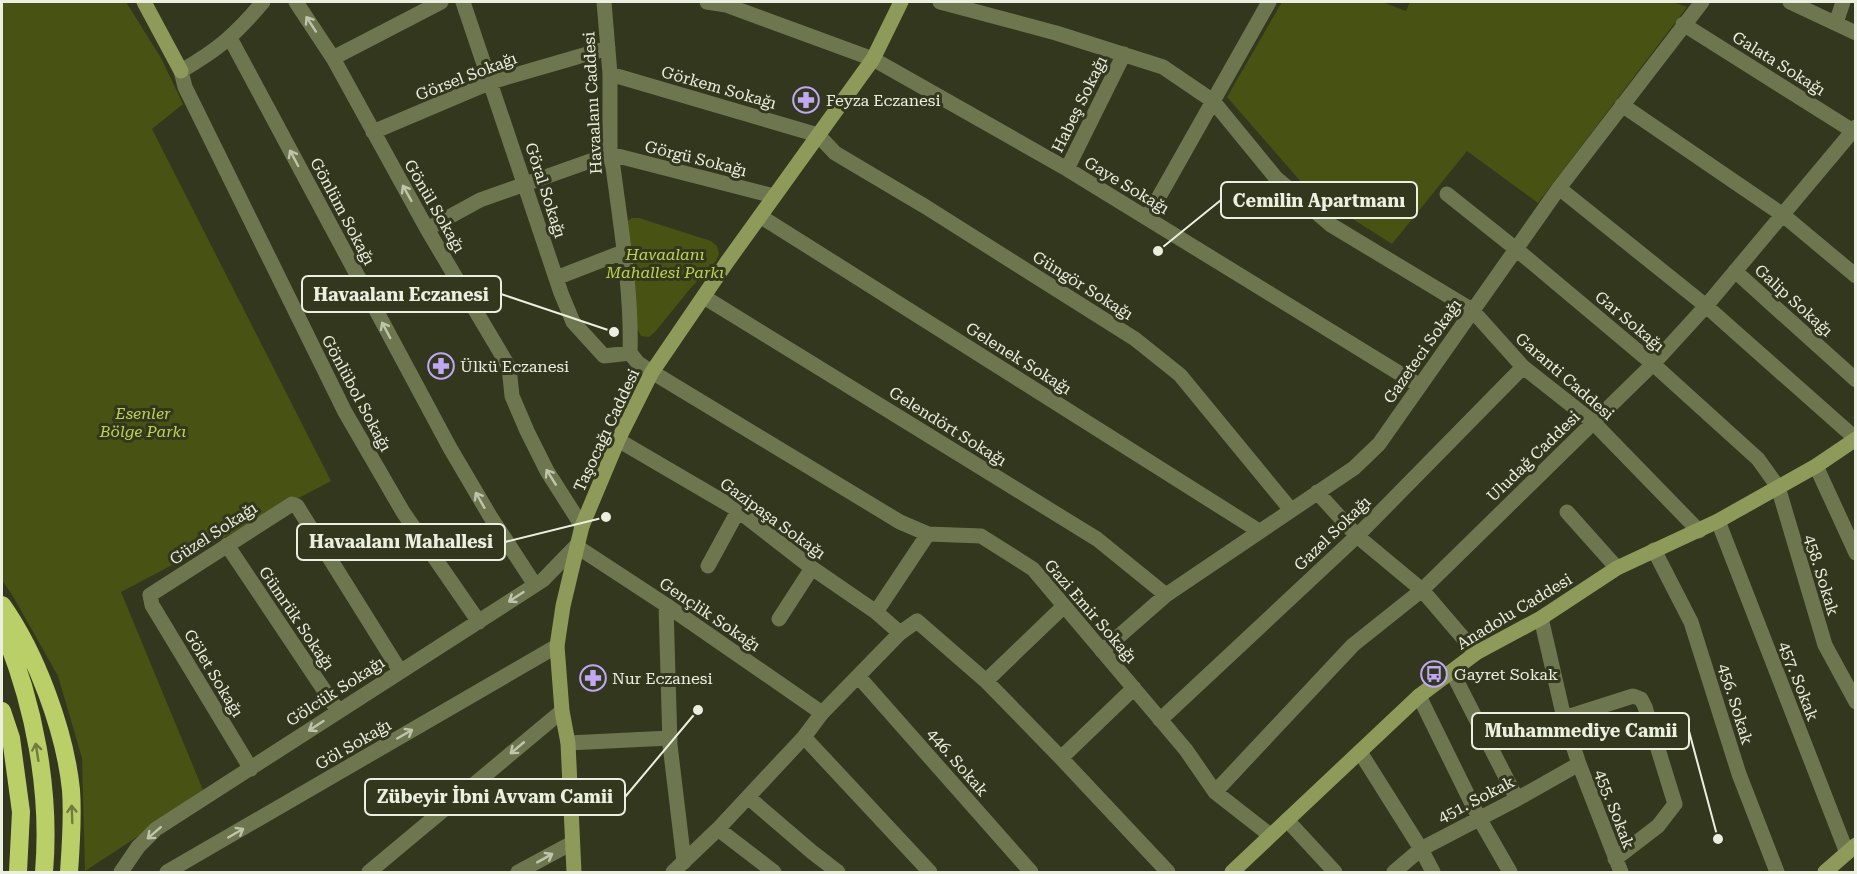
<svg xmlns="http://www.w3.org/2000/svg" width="1857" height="874" font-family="'Roboto Serif',serif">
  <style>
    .green { fill: #485213 }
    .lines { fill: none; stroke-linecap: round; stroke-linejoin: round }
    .street { stroke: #6d764e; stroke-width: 15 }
    .secondary { stroke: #8d9a5a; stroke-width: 15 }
    .highway { stroke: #bbcf69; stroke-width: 18 }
    .oneway { stroke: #bfc5ac }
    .oneway2 { stroke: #707b40 }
    .labels { text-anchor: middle; stroke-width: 6; stroke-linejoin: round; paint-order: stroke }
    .street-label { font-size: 16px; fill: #ebefdf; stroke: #32371e }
    .poi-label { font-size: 16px; fill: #ebefdf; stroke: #32371e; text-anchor: start }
    .park-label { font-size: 16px; font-style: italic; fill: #bed54e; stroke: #32371e }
    .leader { fill: none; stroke: #ebefdf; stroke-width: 2 }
    .callout-dot { fill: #ebefdf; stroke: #32371e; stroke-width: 2 }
    .callout { fill: #32371e; stroke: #ebefdf; stroke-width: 2 }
    .callout-label { font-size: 18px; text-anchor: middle; font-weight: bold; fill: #ebefdf }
  </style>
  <rect width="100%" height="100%" fill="#32371e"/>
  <path class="green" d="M2,2H126L161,58L183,104L152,129L331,481L121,592L203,790L134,839L85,871L82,758L58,676L14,598L2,580Z
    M1282,2H1382L1406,11L1410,2H1673L1687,7L1538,203L1467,151L1392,244L1309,191L1227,97Z
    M632,218H639L711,241L717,246L719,254L716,261L689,290L655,332L649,337L641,336L636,327L625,223Z"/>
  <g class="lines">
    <path class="street" d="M263,2C235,35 219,49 181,71L185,87L345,412L403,512L479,622
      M296,2L333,58L427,229L509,367L512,396L527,431L547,471L582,526
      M463,2L561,293L573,322L604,356L630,353
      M604,2L610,74V154L613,167C621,227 632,294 630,353L638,363L652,372L900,522L928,534L981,536L1033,569L1186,750L1215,792L1270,835
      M707,2L726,5L873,59L1067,169L1420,386
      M940,2L1056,33L1163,67L1213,101L1276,178L1331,225L1472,310L1523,367L1593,422L1699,531
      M1790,2L1856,33
      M1836,23L1843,2
      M1683,24L1856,133
      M230,38L450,448L490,516L535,585
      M333,58L441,2
      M610,74L818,135L835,153L926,207L1135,339L1180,375L1291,510
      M1622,105L1783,215L1856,276
      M373,132L491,82L608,48
      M1067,169L1124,54
      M1559,188L1706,306L1856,439
      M1447,194L1516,249L1653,364L1758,459L1778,487L1825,645L1856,702
      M760,216L1259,531
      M1147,218L1269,2
      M427,229L480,200L610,154L774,196
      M1735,271L1856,380
      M556,278L623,252
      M704,297L1097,539L1166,595
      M618,440L736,509L812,568L876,612L900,633
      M1816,466L1856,553
      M1317,492L1357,536L1422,590L1476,653
      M1567,512L1617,568
      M1718,521L1847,853
      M227,545L338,711
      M1654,550L1691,622L1739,774L1777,872
      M708,566L738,511
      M666,605L670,745L684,862
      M876,612L928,534
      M1541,618L1564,718L1579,764L1621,872
      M779,619L812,568
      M1102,651L1166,595L1354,468L1379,444L1559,188L1702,2
      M1452,672L1517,799
      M858,676L1031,872
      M986,681L1064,606
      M1419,696L1479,818L1510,872
      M1564,718L1633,696L1641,699L1645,707L1675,804L1658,826L1615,859
      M1160,720L1357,536L1523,367
      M804,737L930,872
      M568,743L670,738
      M1360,752L1421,849L1433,872
      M1061,758L1134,688
      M251,769L152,605L150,595L292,504L297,506L400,671
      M1215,792L1353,645L1422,590L1653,364L1706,306L1856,127
      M748,797L812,852L838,872
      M1287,820L1335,872
      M718,829L774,872
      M121,872L138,847L156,829L543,580L576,546L666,605L822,713
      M167,872L557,646
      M369,872L562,711
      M518,872L572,843
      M673,872L718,829L804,737L822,713L900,633L917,621L986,681L1061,758L1168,872
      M1394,872L1421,849L1517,799L1579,764"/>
    <path class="secondary" d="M144,2L181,71
      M574,872L568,743L562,711L557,646L563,606L582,526L618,440L652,372L727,262L873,59L901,2
      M1232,872L1419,696L1476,653L1541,618L1617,568L1718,521L1816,466L1856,439
      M1825,872L1856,845"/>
    <path class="highway" d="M2,605C36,653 65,731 71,790C73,817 71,845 69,872
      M2,627C34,703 51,790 44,872
      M2,711L11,738L21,812L18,872"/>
  </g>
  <defs><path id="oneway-shaft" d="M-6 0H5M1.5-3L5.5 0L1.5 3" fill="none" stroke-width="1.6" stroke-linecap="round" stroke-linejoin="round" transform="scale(1.5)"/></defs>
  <g class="oneway">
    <use href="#oneway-shaft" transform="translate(311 24) rotate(-123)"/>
    <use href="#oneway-shaft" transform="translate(294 158) rotate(-118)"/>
    <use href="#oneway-shaft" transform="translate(407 193) rotate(-119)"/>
    <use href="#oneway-shaft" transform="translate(386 330) rotate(-118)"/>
    <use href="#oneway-shaft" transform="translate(551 477) rotate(-122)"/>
    <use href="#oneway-shaft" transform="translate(480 500) rotate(-120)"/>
    <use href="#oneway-shaft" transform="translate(516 597) rotate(147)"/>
    <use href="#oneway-shaft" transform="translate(316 726) rotate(147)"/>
    <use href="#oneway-shaft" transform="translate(405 734) rotate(-30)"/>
    <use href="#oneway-shaft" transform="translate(517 748) rotate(140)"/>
    <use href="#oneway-shaft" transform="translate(154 833) rotate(139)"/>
    <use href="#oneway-shaft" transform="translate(236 833) rotate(-30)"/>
    <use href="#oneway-shaft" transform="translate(545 858) rotate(-29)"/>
  </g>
  <g class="oneway2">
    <use href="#oneway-shaft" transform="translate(37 752) rotate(-99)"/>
    <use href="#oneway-shaft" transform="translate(72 814) rotate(-92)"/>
  </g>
  <defs>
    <g id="pharmacy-ring" transform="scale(1.35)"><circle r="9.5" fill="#32371e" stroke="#c0a8f4" stroke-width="1.5"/><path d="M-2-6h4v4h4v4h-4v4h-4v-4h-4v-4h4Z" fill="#c0a8f4"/></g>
    <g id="bus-ring" transform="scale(1.35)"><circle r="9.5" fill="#32371e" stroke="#c0a8f4" stroke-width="1.5"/><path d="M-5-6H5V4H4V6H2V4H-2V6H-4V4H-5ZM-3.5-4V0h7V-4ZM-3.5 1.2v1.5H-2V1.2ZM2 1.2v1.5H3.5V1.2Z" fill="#c0a8f4"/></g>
  </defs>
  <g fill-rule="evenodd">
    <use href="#pharmacy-ring" x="806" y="100"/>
    <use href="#pharmacy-ring" x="441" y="366"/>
    <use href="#bus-ring" x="1434" y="674"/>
    <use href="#pharmacy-ring" x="593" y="678"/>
  </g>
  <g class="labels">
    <g class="street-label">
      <text transform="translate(1779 63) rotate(32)" y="6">Galata Sokağı</text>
      <text transform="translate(466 76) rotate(-21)" y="6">Görsel Sokağı</text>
      <text transform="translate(719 87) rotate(16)" y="6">Görkem Sokağı</text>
      <text transform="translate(592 103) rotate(-93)" y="6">Havaalanı Caddesi</text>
      <text transform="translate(1079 104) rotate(-64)" y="6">Habeş Sokağı</text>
      <text transform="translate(696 158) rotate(14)" y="6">Görgü Sokağı</text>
      <text transform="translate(1127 185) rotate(31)" y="6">Gaye Sokağı</text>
      <text transform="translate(546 190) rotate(72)" y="6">Göral Sokağı</text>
      <text transform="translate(435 206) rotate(60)" y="6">Gönül Sokağı</text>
      <text transform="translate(343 211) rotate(62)" y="6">Gönlüm Sokağı</text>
      <text transform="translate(1083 285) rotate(32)" y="6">Güngör Sokağı</text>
      <text transform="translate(1794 300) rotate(42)" y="6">Galip Sokağı</text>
      <text transform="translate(1630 321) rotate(40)" y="6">Gar Sokağı</text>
      <text transform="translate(1422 351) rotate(-55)" y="6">Gazeteci Sokağı</text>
      <text transform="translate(1019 358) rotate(32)" y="6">Gelenek Sokağı</text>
      <text transform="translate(1565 376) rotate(41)" y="6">Garanti Caddesi</text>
      <text transform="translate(357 393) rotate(62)" y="6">Gönlübol Sokağı</text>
      <text transform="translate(948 426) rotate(32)" y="6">Gelendört Sokağı</text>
      <text transform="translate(606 430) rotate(-65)" y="6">Taşocağı Caddesi</text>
      <text transform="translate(1533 456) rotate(-44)" y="6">Uludağ Caddesi</text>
      <text transform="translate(773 518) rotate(36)" y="6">Gazipaşa Sokağı</text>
      <text transform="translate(213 533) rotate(-33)" y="6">Güzel Sokağı</text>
      <text transform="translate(1332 533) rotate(-44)" y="6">Gazel Sokağı</text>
      <text transform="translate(1822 575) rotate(73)" y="6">458. Sokak</text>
      <text transform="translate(1091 611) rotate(49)" y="6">Gazi Emir Sokağı</text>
      <text transform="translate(1514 611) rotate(-31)" y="6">Anadolu Caddesi</text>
      <text transform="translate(710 614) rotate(34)" y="6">Gençlik Sokağı</text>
      <text transform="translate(297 618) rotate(56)" y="6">Gümrük Sokağı</text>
      <text transform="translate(214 673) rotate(59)" y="6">Gölet Sokağı</text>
      <text transform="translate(1799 681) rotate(69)" y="6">457. Sokak</text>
      <text transform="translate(335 691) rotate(-33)" y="6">Gölcük Sokağı</text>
      <text transform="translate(1736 704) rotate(73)" y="6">456. Sokak</text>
      <text transform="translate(353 744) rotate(-30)" y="6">Göl Sokağı</text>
      <text transform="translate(958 762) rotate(49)" y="6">446. Sokak</text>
      <text transform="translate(1476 799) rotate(-27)" y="6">451. Sokak</text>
      <text transform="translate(1615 809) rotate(69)" y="6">455. Sokak</text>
    </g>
    <g class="poi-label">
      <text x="826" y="106">Feyza Eczanesi</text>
      <text x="460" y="372">Ülkü Eczanesi</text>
      <text x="1454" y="680">Gayret Sokak</text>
      <text x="612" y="684">Nur Eczanesi</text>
    </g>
    <g class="park-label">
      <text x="665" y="260">Havaalanı<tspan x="665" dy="18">Mahallesi Parkı</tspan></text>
      <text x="143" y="419">Esenler<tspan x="143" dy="18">Bölge Parkı</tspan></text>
    </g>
  </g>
  <path class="leader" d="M1158 251L1221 200M614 332L501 294M606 517L505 542M1718 839L1689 731M698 710L625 797"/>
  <g class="callout-dot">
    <circle cx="1158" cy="251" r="6"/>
    <circle cx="614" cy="332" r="6"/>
    <circle cx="606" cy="517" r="6"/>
    <circle cx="1718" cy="839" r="6"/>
    <circle cx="698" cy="710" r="6"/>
  </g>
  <g class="callout">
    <rect x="1221" y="182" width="196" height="36" rx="6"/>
    <rect x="302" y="276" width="199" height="36" rx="6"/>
    <rect x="297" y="524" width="208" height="36" rx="6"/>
    <rect x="1472" y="713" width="217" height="36" rx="6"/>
    <rect x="365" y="779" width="260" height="36" rx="6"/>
  </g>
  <g class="callout-label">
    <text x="1319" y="207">Cemilin Apartmanı</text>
    <text x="401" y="301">Havaalanı Eczanesi</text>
    <text x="401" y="548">Havaalanı Mahallesi</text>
    <text x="1581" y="737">Muhammediye Camii</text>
    <text x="495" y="803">Zübeyir İbni Avvam Camii</text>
  </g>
  <rect width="1857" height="874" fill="none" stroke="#ebefdf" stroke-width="6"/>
</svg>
